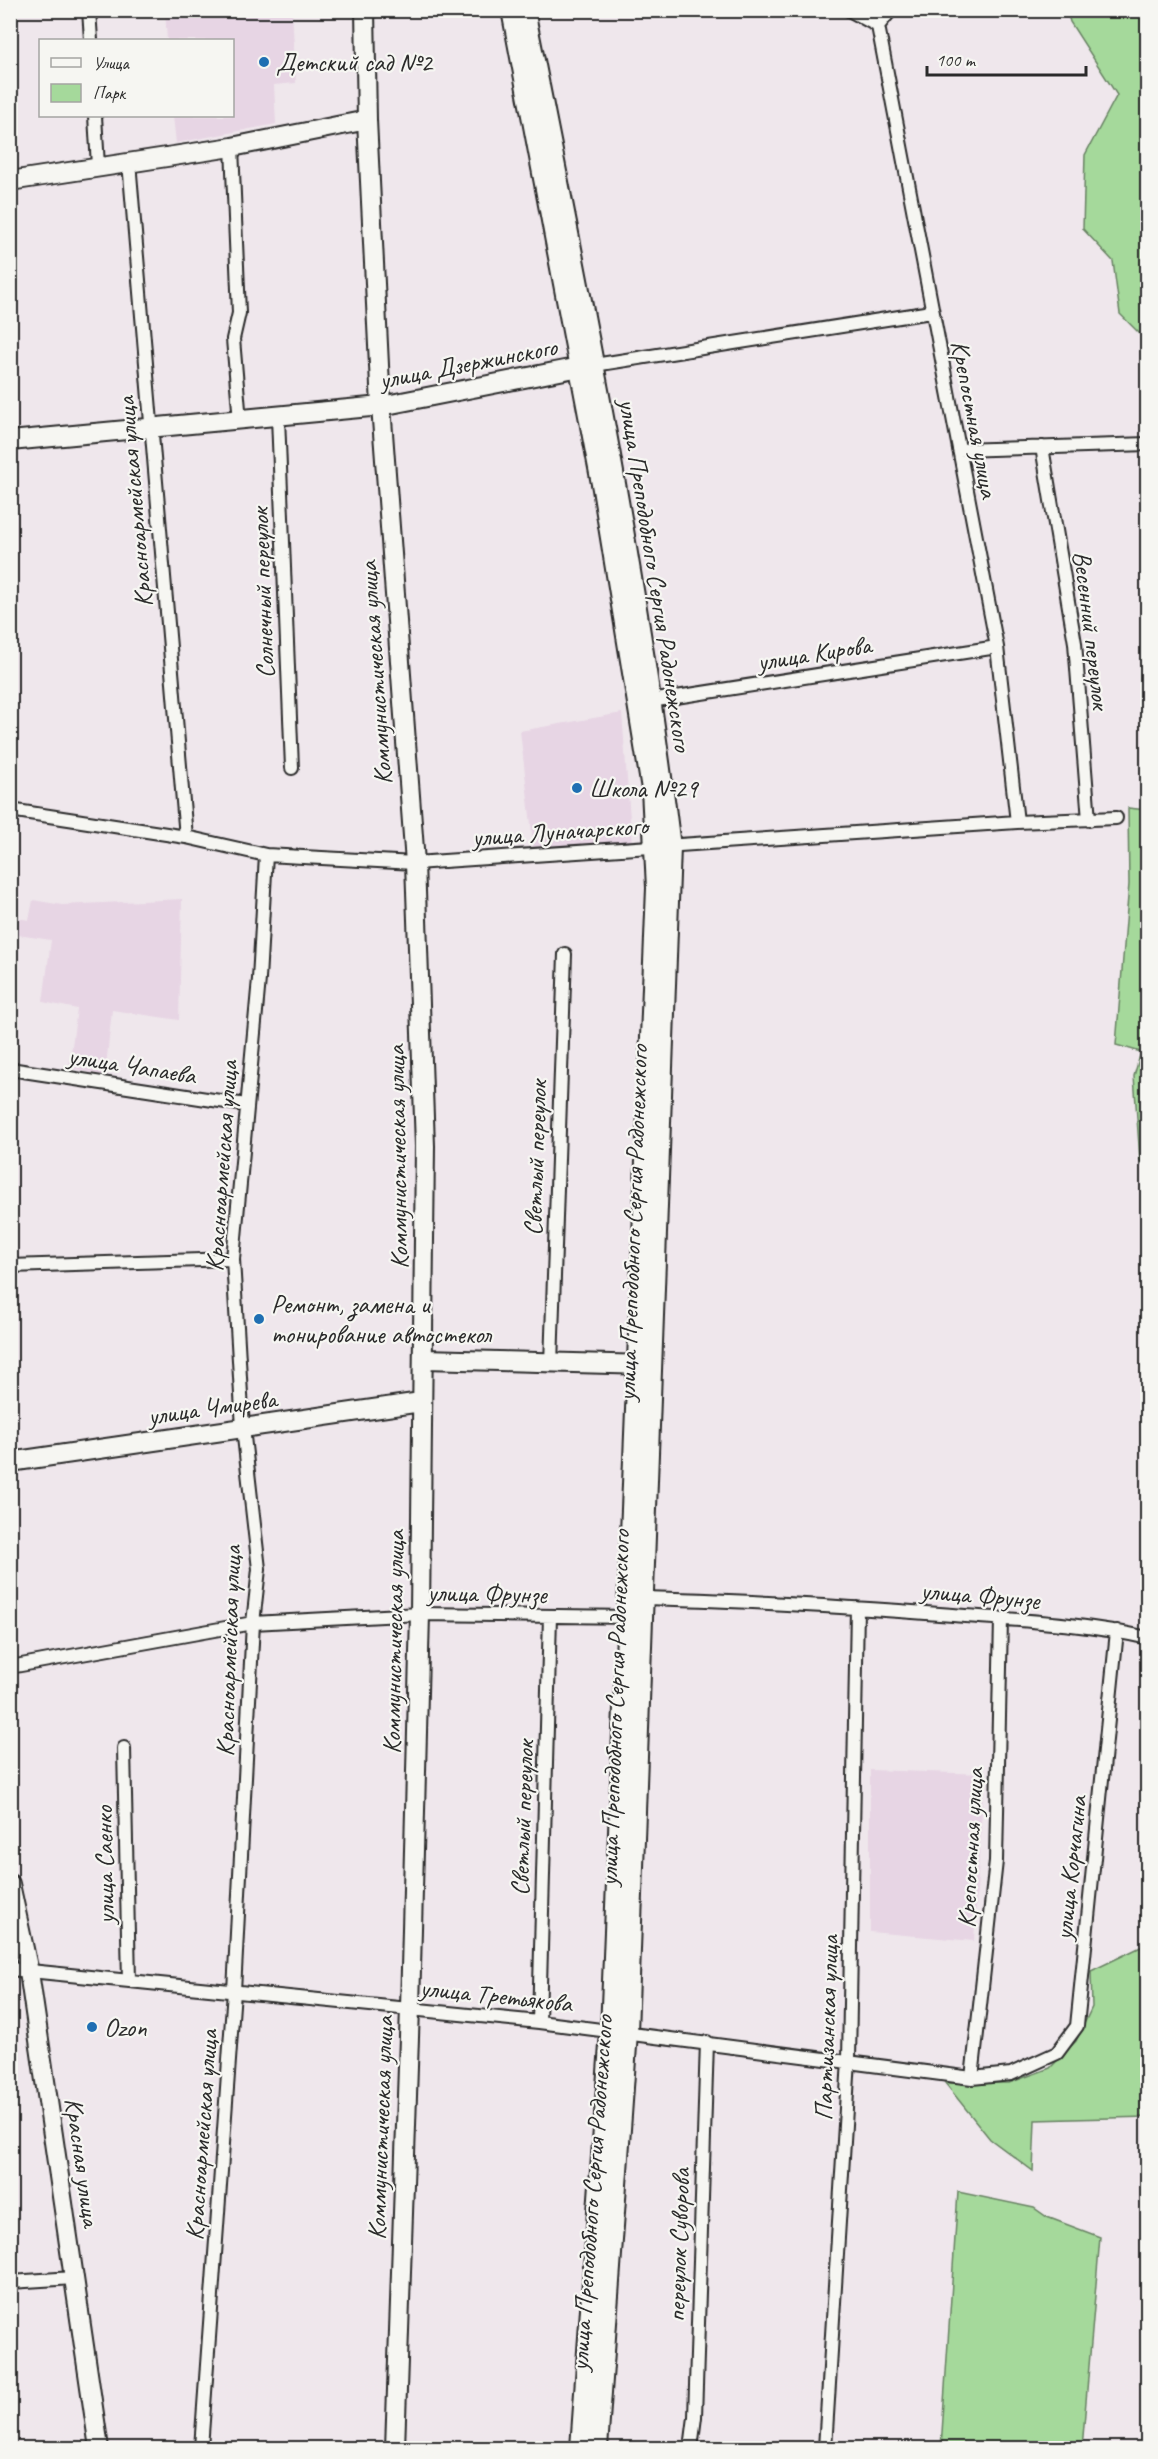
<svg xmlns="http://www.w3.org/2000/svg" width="1158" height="2459" font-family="Caveat,sans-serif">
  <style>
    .built { fill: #e7d5e4 }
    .green { fill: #a5d99b; stroke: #688263; stroke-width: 1.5 }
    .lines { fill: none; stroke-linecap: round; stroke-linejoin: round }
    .street-casing { stroke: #2b2b2b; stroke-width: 16 }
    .secondary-casing { stroke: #2b2b2b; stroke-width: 22 }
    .street { stroke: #f6f6f2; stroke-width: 12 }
    .secondary { stroke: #f6f6f2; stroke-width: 18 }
    .poi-dot { fill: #1f6fb2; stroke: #f6f6f2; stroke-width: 2 }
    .labels { text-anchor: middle; stroke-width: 4.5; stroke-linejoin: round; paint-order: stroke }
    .poi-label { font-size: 26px; fill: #2b2b2b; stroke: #f6f6f2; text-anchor: start }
    .street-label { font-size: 26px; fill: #2b2b2b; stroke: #f6f6f2 }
  </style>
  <rect width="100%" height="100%" fill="#efe7ec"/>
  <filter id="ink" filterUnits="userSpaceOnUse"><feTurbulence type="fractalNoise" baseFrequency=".0167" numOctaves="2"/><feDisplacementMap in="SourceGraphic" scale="12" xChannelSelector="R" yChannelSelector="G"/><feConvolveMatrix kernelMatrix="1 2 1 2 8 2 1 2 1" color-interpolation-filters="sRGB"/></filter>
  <g filter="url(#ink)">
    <path class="built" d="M165,11H292L296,83L274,85L276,124L176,143L173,116H232V40H167Z
      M622,713L632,845L534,850L520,731Z
      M182,899L179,1020L112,1010L105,1076L69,1068L77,1009L43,1002L51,940L11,934V917L29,920L33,900L62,905Z
      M870,1770L984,1774L974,1941L870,1932Z"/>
    <path class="green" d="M1067,11H1147V341L1120,314L1113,261L1083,229L1085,155L1117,95L1070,22Z
      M1128,808L1147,810V1171L1140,1160L1134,1076L1141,1052L1116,1045L1129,884Z
      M1147,1944V2117L1035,2120L1033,2171L990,2139L945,2083H1009L1050,2068L1076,2041L1092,2007L1091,1971Z
      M958,2192L1034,2208L1047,2217L1100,2237L1082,2448H941Z"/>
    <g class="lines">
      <g class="street-casing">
        <path id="street" d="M89,10L91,40
          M849,10L878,26
          M878,26L997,647L1017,822
          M878,26L891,10
          M95,116L98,166
          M232,147L239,313L233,339L240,421
          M129,162L186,837
          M588,366L931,312
          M278,417L292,768
          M1042,447L1075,643L1089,820
          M959,450L1148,444
          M644,702L997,647
          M10,810L186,837L266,855L415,863L1017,822L1116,818
          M10,1069L246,1105
          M10,1266L233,1259
          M551,1364L565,954
          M638,1598C743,1600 848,1607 953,1615C1017,1620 1084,1623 1148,1638
          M10,1667L253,1623L420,1614L632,1617
          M124,1748L129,1981
          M10,1969L539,2022L972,2078L1011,2074L1057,2053L1077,2026L1117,1631
          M539,2022L550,1616
          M972,2078L996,1861L1001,1619
          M10,2282L74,2278
          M201,2448L234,1991L253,1623L259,1569L243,1428L233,1259L259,979L266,855
          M691,2448L695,2417L707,2042
          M825,2448L849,2060L857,1608"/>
      </g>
      <g class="secondary-casing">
        <path id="secondary" d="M365,10L367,120L381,406L415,863L425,1146L420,1614L410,2008L395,2448
          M511,10L602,489L651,789L656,888L610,2031L580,2448
          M525,10C580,288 637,566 671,847L628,2032L598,2448
          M10,181L232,147L367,120
          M10,441L381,406L580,367
          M425,1359L647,1365
          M10,1462L421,1402
          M10,1884L29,1972L99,2448"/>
      </g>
      <use href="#street" class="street"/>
      <use href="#secondary" class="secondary"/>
    </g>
  </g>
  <g class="poi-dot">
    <circle cx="264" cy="62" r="6"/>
    <circle cx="577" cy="788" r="6"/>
    <circle cx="259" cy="1319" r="6"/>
    <circle cx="92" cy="2027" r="6"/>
  </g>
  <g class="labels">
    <g class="poi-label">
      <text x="276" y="71">Детский сад №2</text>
      <text x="589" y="797">Школа №29</text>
      <text x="271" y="1313">Ремонт, замена и<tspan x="271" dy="30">тонирование автостекол</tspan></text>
      <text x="104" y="2036">Ozon</text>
    </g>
    <g class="street-label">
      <text transform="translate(468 363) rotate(-11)" y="9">улица Дзержинского</text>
      <text transform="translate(975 419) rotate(79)" y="9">Крепостная улица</text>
      <text transform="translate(134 502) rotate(-95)" y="9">Красноармейская улица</text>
      <text transform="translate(656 575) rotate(81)" y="9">улица Преподобного Сергия Радонежского</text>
      <text transform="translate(262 593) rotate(-92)" y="9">Солнечный переулок</text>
      <text transform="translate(1092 630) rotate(83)" y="9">Весенний переулок</text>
      <text transform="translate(814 653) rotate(-9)" y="9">улица Кирова</text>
      <text transform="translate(375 673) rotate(-94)" y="9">Коммунистическая улица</text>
      <text transform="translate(560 831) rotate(-4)" y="9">улица Луначарского</text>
      <text transform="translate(132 1065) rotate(9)" y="9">улица Чапаева</text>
      <text transform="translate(397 1157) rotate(-91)" y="9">Коммунистическая улица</text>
      <text transform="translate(535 1158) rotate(-88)" y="9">Светлый переулок</text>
      <text transform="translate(221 1166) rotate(-86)" y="9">Красноармейская улица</text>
      <text transform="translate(632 1223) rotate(-88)" y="9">улица Преподобного Сергия Радонежского</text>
      <text transform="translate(212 1407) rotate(-8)" y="9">улица Чмирева</text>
      <text transform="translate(487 1593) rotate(1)" y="9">улица Фрунзе</text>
      <text transform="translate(980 1595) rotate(5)" y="9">улица Фрунзе</text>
      <text transform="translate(393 1642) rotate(-89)" y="9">Коммунистическая улица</text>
      <text transform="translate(228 1651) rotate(-88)" y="9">Красноармейская улица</text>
      <text transform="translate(614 1708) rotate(-88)" y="9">улица Преподобного Сергия Радонежского</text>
      <text transform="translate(522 1818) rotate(-88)" y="9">Светлый переулок</text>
      <text transform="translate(970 1848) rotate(-87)" y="9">Крепостная улица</text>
      <text transform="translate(104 1865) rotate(-91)" y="9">улица Саенко</text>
      <text transform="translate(1070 1868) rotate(-84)" y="9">улица Корчагина</text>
      <text transform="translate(496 1995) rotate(6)" y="9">улица Третьякова</text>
      <text transform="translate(826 2028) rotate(-88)" y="9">Партизанская улица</text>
      <text transform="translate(380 2128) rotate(-88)" y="9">Коммунистическая улица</text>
      <text transform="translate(201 2135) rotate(-86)" y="9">Красноармейская улица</text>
      <text transform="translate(83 2162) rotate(82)" y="9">Красная улица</text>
      <text transform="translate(591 2193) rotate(-86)" y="9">улица Преподобного Сергия Радонежского</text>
      <text transform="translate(678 2245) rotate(-88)" y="9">переулок Суворова</text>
    </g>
  </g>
  <rect width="1158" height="2459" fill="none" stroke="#f6f6f2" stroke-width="36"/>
  <rect x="18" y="18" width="1122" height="2423" fill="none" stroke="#2b2b2b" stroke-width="2" filter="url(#ink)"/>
  <rect x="39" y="39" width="195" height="78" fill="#f6f6f2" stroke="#a5a5a2" stroke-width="1.5"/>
  <rect x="51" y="58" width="30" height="9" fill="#f6f6f2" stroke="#a5a5a2" stroke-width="1.5"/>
  <text x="93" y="69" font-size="18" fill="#2b2b2b">Улица</text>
  <rect x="51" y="84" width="30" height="18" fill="#a5d99b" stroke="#a5a5a2" stroke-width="1.5"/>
  <text x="93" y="99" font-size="18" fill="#2b2b2b">Парк</text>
  <path d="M927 66v9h159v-9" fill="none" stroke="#2b2b2b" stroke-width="3"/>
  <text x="936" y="66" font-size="18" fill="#2b2b2b" stroke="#f6f6f2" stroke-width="4.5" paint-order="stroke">100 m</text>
</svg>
